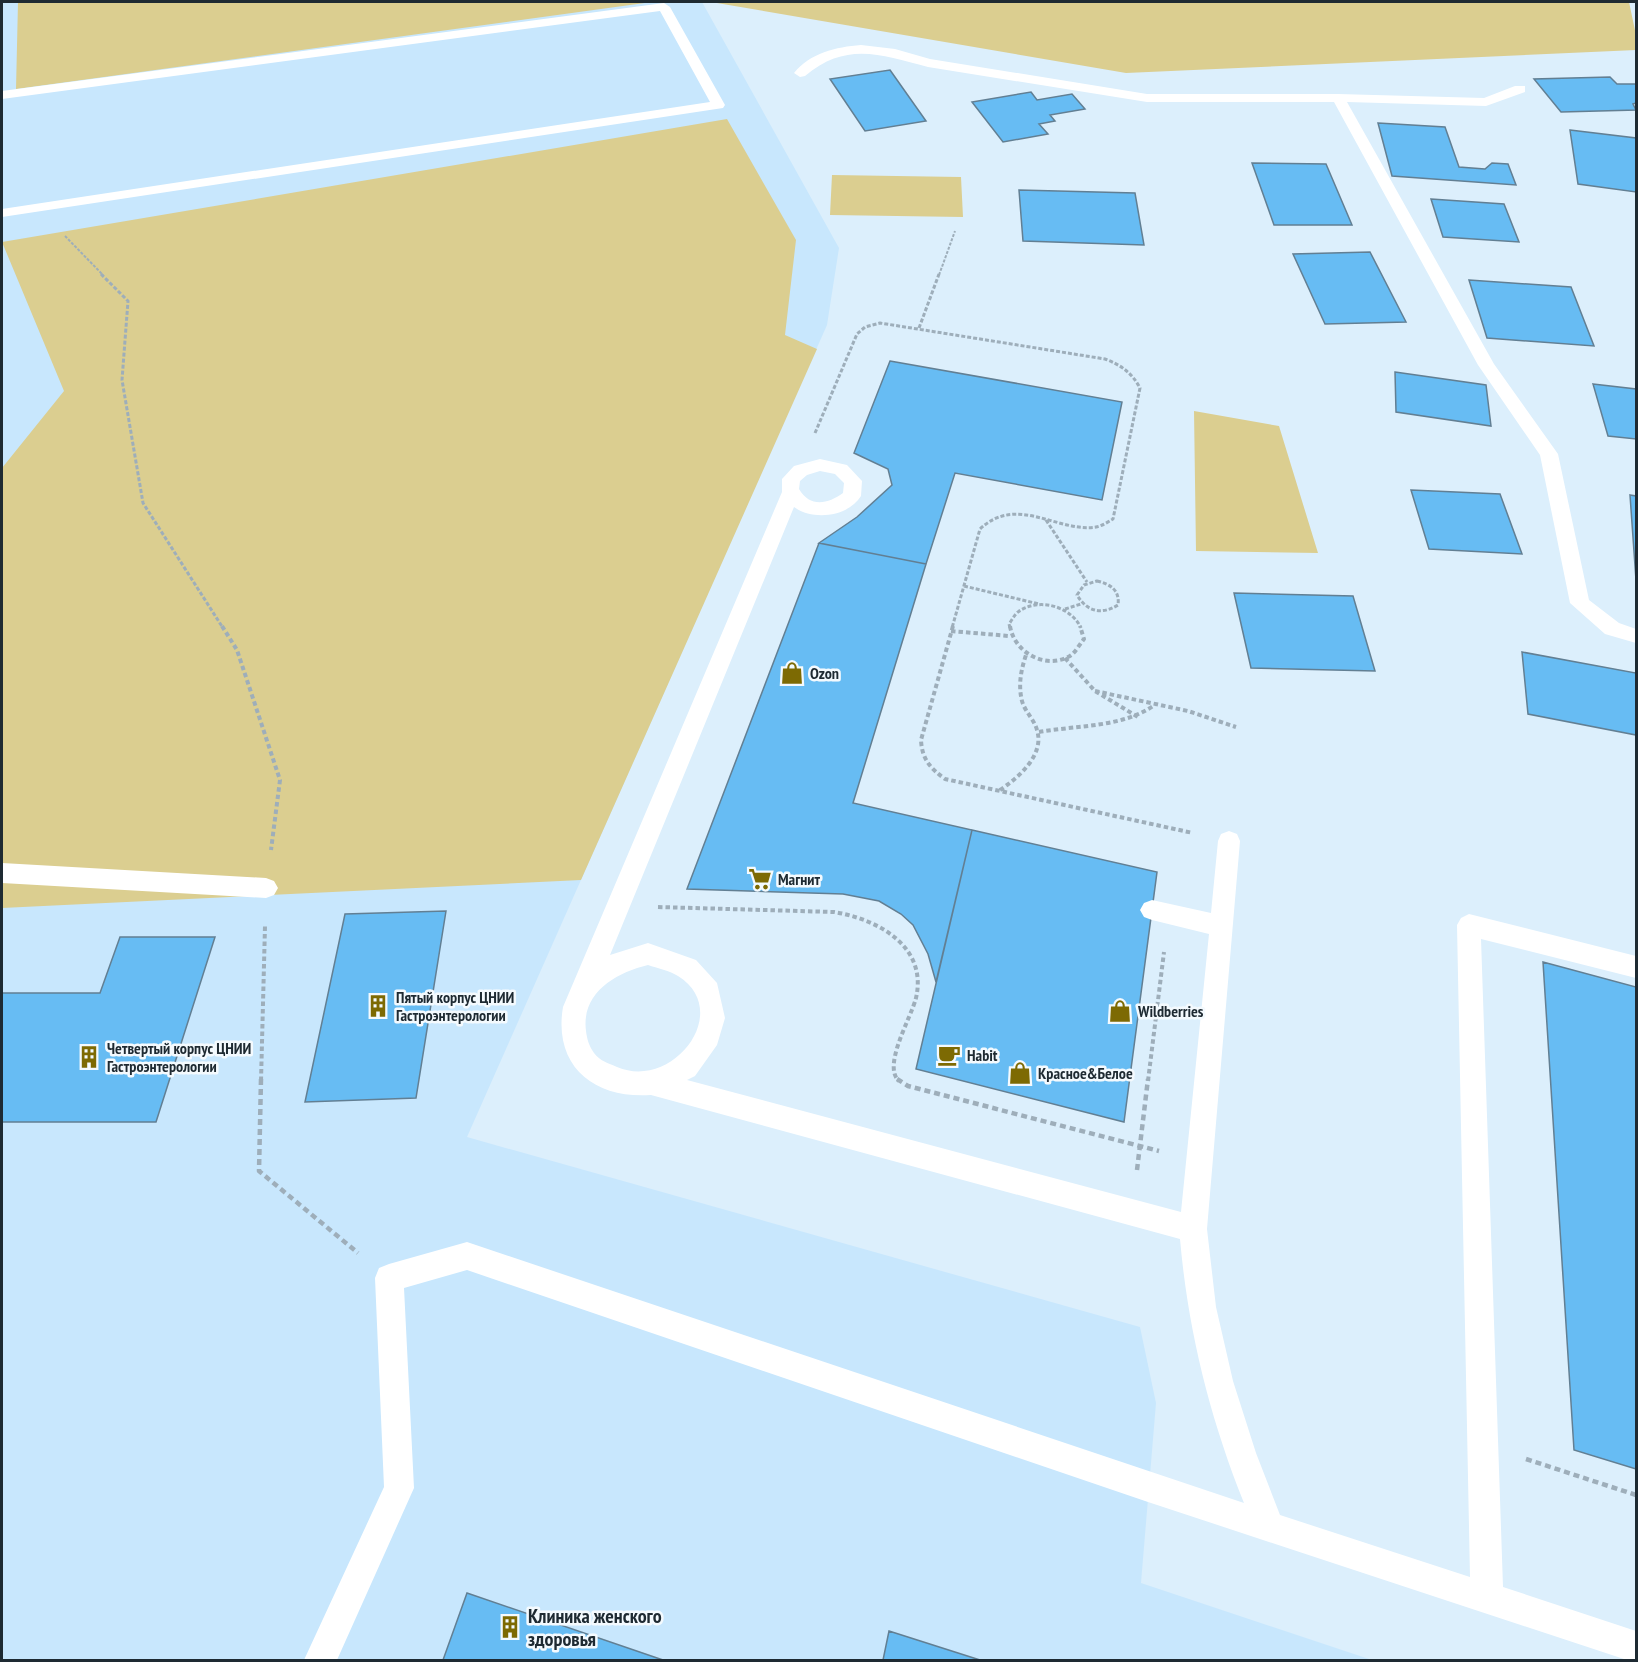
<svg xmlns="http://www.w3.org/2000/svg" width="1638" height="1662" font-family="'PT Sans Narrow',sans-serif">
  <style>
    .built { fill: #c8e7fd }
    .green { fill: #dbce90 }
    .building { fill: #67bcf3; stroke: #627f93; stroke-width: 1.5 }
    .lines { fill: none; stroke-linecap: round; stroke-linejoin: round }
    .path-far3 { stroke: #9eaeba; stroke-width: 2; stroke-dasharray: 3 1.5; stroke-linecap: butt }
    .path-far2 { stroke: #9eaeba; stroke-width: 3; stroke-dasharray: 4 2; stroke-linecap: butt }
    .path-far1 { stroke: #9eaeba; stroke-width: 4; stroke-dasharray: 4.5 3; stroke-linecap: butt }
    .path { stroke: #9eaeba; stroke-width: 4.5; stroke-dasharray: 6 4; stroke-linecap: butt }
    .lane { fill: #fff; fill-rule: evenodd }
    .labels { text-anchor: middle; stroke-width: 5; stroke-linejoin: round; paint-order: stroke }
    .poi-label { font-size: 16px; font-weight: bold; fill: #1e2a32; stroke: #f4fafe; text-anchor: start }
    .near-poi-label { font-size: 20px; font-weight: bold; fill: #1e2a32; stroke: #f4fafe; text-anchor: start }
  </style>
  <rect width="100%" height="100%" fill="#dceffc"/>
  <path class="built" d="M2,2H702L839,248L827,325L467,1137L1140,1327L1156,1403L1141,1583L1372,1660H2Z"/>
  <path class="green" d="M18,2H652L16,89Z
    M711,2H1629L1636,35V50L1126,73Z
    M727,119L796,240L785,335L817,349L581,880L2,908V468L64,391L2,242Z
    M832,175L961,177L963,217L830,215Z
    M1194,411L1279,426L1318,553L1196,551Z"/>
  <path class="building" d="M890,70L926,121L865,131L830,79Z
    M1610,77L1617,84H1636V103L1633,104L1636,110L1561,112L1534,79Z
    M1031,92L1037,100L1072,94L1085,109L1050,115L1055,121L1039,124L1048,134L1003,142L972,102Z
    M1378,123L1445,127L1459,167L1485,169L1492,163L1508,164L1516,185L1392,176Z
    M1570,130L1636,138V192L1578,184Z
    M1252,163L1326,164L1352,225H1274Z
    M1019,190L1135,193L1144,245L1023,241Z
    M1431,199L1504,204L1519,242L1443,237Z
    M1370,252L1406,322L1325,324L1293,254Z
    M1469,280L1571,287L1594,346L1487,338Z
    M890,361L1122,402L1102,500L955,473L926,564L819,543L857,517L892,485L888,469L854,453Z
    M1395,372L1486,385L1491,426L1396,412Z
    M1593,384L1636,389V439L1608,436Z
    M1411,490L1500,494L1522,554L1429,549Z
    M1630,495L1636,496V580Z
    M819,543L926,564L853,803L972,830L936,982L928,954L913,925L901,914L879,901L843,894L687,889Z
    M1234,593L1353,596L1375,671L1251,668Z
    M1522,652L1636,673V735L1528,714Z
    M972,830L1157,872L1124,1122L916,1069Z
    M446,911L416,1098L305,1102L345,914Z
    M120,937H215L156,1122H2V993H100Z
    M1543,962L1636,987V1469L1574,1450Z
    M467,1593L663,1660H443Z
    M889,1631L980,1660H883Z"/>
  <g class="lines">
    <path class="path-far3" d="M65,236L103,275
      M939,275L955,231"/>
    <path class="path-far2" d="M101,274L128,301L122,380L143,503L223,628
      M919,328L939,274
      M815,433L857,334L865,327L880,323L1105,359C1121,365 1132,373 1140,388L1113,519C1108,522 1102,526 1096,527C1058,533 1017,494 980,529L952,628
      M1046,520L1087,582
      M1097,581C1110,584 1120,590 1118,605C1102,615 1087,612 1077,595L1084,585Z
      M964,586L1039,604
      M1065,609L1081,604
      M1010,628L1009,624C1012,620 1015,614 1018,612C1038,597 1071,606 1081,628"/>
    <path class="path-far1" d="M222,626L237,650L280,780L271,850
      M953,626L921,740C922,759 930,768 945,779L1193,833
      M1010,626C1014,652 1044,669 1068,657C1075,654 1079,645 1084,639L1080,626
      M951,631L1009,636
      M1065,658L1095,691L1138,717
      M1095,691L1188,711L1236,727
      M1039,732C1078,725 1123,728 1156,704
      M1000,790C1018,778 1045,755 1037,730C1034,719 1025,712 1022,701C1018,685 1021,670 1026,655
      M658,907L834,912C877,919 928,946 916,998C911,1018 882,1066 899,1081
      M261,1081L265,926
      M1148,1081L1164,952"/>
    <path class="path" d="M261,1079L259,1171L358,1253
      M897,1079L908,1086L1159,1151
      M1137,1170L1148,1079
      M1526,1459L1636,1495"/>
    <path class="lane" d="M664,3L670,7L725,105L723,108L2,217V209L710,102L660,11L2,99V91Z
      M861,45L895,49L930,59L1147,94H1338L1484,98L1515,86H1525V92L1486,106L1347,102L1494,364L1558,454L1589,600L1619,623L1636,629V643L1605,634L1570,603L1540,455L1478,365L1334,102H1147L928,67C881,55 847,41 805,76L800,77L794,73C810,53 836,47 861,45Z
      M820,459L847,465L862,481L861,496C848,517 813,521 794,507L610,955L648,943L696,960L717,983L725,1018L717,1045L695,1076L687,1080L1181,1212L1209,934L1152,920L1144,917L1140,910L1144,903L1152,900L1211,913L1218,841L1221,834L1229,831L1237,834L1240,841L1207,1229L1216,1307L1233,1381L1256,1453L1280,1515L1470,1577L1457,925L1461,918L1469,914L1636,956V978L1481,939L1503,1587L1636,1631V1660H1627L1148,1502L467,1270L404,1288L414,1488L337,1660H304L384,1487L375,1278L379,1268L389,1264L467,1242L1244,1503C1210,1418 1188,1331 1180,1239L651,1095C594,1099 553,1066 563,1007L782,492V479L794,466ZM820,471L835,474L844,483L843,493C828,504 810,508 799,489L800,481L807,475ZM648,965C657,968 670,971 678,976C734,1011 673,1091 617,1067C608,1063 600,1061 594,1053C589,1046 587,1039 586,1031C581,993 615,973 648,965Z
      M2,863L266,878L274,881L278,888L274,895L266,898L2,883Z"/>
  </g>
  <defs>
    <g id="shop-bare" transform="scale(1.8)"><path d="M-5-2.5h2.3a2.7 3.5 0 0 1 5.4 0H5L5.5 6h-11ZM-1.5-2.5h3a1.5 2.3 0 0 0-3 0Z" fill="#7d6a03" stroke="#f4fafe" stroke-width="2.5" paint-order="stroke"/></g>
    <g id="supermarket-bare" transform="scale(1.8)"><path d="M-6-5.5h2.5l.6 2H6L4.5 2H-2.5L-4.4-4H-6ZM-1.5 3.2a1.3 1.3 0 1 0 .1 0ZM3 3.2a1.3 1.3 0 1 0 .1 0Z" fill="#7d6a03" stroke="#f4fafe" stroke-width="2.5" paint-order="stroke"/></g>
    <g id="building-bare" transform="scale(1.8)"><path d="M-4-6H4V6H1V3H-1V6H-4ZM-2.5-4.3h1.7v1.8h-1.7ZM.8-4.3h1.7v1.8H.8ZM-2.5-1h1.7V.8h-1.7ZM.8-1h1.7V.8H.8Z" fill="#7d6a03" stroke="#f4fafe" stroke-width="2.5" paint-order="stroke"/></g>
    <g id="cafe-bare" transform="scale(1.8)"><path d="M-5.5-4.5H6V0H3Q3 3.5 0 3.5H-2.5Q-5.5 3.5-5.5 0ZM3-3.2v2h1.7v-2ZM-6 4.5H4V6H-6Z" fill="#7d6a03" stroke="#f4fafe" stroke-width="2.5" paint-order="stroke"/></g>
  </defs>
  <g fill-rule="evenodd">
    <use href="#shop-bare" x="792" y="673"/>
    <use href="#supermarket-bare" x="760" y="879"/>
    <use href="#building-bare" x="378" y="1006"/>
    <use href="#shop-bare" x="1120" y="1011"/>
    <use href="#cafe-bare" x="949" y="1055"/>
    <use href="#building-bare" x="89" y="1057"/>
    <use href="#shop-bare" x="1020" y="1073"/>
    <use href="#building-bare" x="510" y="1627"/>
  </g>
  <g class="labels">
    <g class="poi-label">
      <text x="810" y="679">Ozon</text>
      <text x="778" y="885">Магнит</text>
      <text x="396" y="1003">Пятый корпус ЦНИИ<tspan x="396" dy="18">Гастроэнтерологии</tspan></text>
      <text x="1138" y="1017">Wildberries</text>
      <text x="107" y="1054">Четвертый корпус ЦНИИ<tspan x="107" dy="18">Гастроэнтерологии</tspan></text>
      <text x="967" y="1061">Habit</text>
      <text x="1038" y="1079">Красное&amp;Белое</text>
    </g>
    <g class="near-poi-label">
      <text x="528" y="1623">Клиника женского<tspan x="528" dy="23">здоровья</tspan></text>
    </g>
  </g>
  <rect width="1638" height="1662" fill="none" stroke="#1e2a32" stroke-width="6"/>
</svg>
